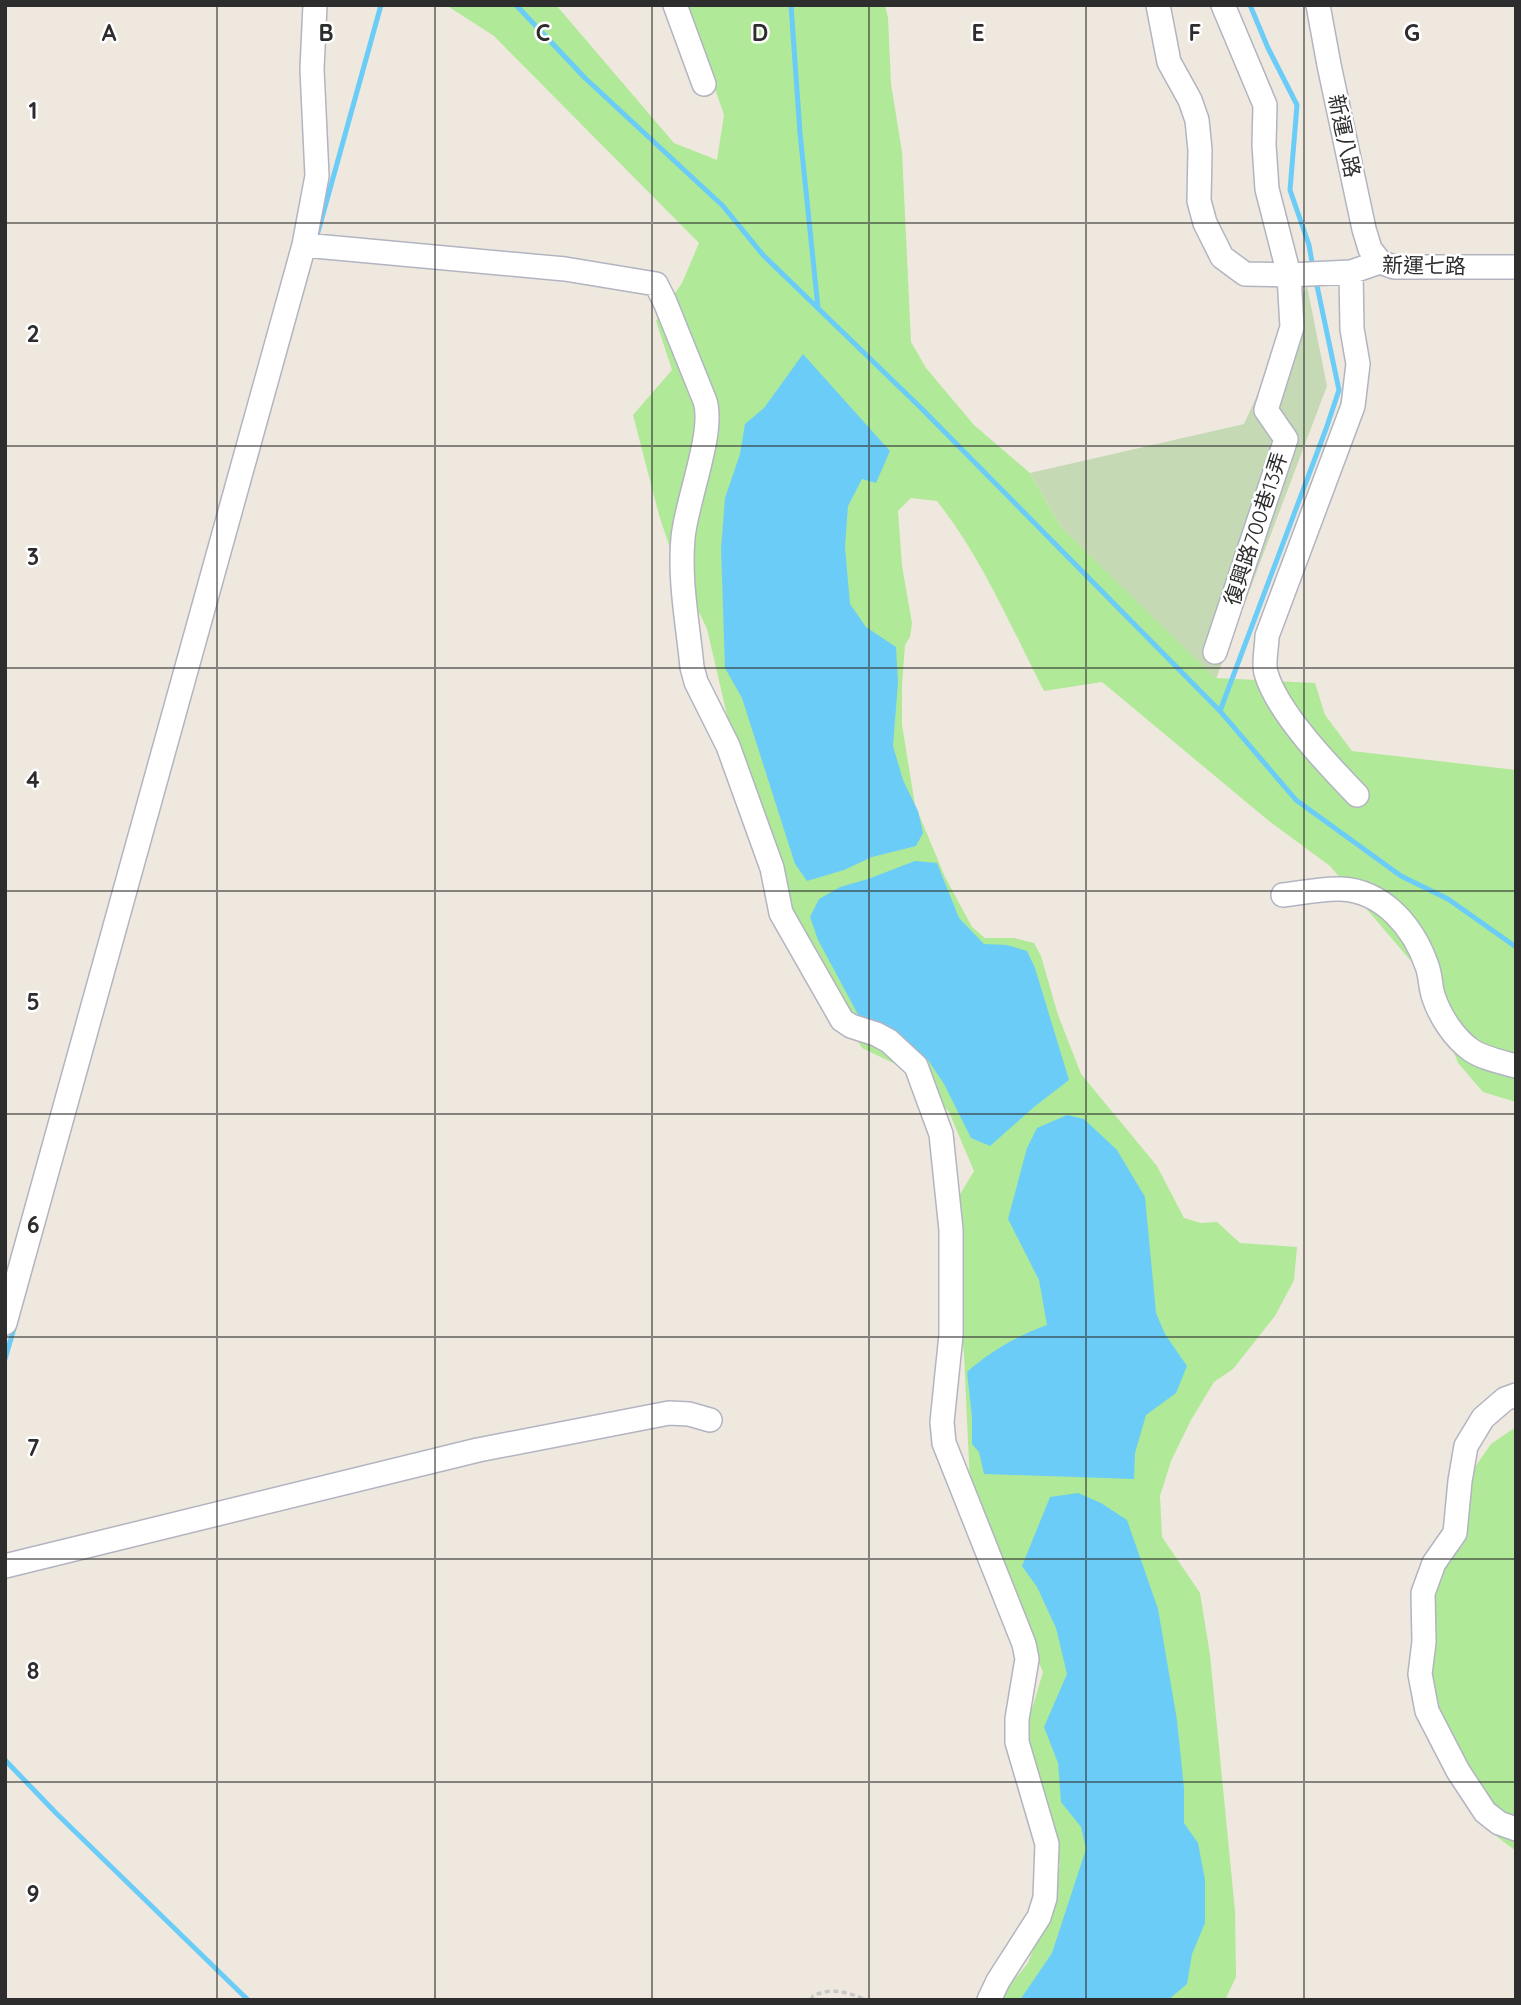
<svg xmlns="http://www.w3.org/2000/svg" width="1521" height="2005" font-family="Quicksand,'Noto Sans TC',sans-serif">
  <style>
    .green { fill: #b0e997 }
    .cemetery { fill: #c5dab4 }
    .water { fill: #6bcdf7 }
    .lines { fill: none; stroke-linecap: round; stroke-linejoin: round }
    .stream { stroke: #6bcdf7; stroke-width: 5 }
    .minor-casing { stroke: #b2b4c1; stroke-width: 26 }
    .path { stroke: #c8c8c8; stroke-width: 3.5; stroke-dasharray: 5 3.5; stroke-linecap: butt }
    .minor { stroke: #fff; stroke-width: 23 }
    .grid { fill: none; stroke: #2d2d2d; stroke-width: 2; stroke-opacity: 0.55 }
    .labels { text-anchor: middle; stroke-width: 5; stroke-linejoin: round; paint-order: stroke }
    .street-label { font-size: 21px; fill: #2d2d2d; stroke: #fff }
    .grid-label { font-size: 23px; text-anchor: middle; font-weight: bold; fill: #2d2d2d; stroke: #fff; stroke-width: 5; stroke-linejoin: round; paint-order: stroke }
  </style>
  <rect width="100%" height="100%" fill="#efe8de"/>
  <path class="green" d="M446,5H556L674,143L717,160L724,115L686,5H885L888,18L891,84L902,152L911,342L926,368L974,425L1030,473L1060,526L1216,678L1315,683L1325,715L1352,751L1516,770V1102L1483,1092L1458,1063L1440,1016L1416,967L1330,866L1269,821L1102,682L1044,691C1011,627 982,558 937,501L911,498L898,511L902,566L912,623L910,637L905,645L902,685V725L915,805L945,877L972,927L985,938H1014L1034,943L1041,956L1058,1015L1081,1074L1157,1166L1184,1218L1201,1223L1217,1222L1240,1243L1297,1247L1294,1280L1275,1316L1233,1369L1214,1382L1191,1420L1171,1461L1160,1496L1162,1537L1200,1593L1210,1655L1235,1911L1236,1977L1225,2000H998L1028,1963L1049,1906L1060,1865L1031,1795L1026,1729L1043,1672L971,1508L964,1353L958,1313L953,1206L974,1171L949,1112L914,1073L862,1048L807,961L737,758L707,629L674,560L659,515L633,415L672,370L656,321L682,283L699,243L494,36Z
    M1516,1427V1851L1496,1836L1433,1715L1427,1624L1461,1487L1491,1444Z"/>
  <path class="cemetery" d="M1307,286L1327,386L1216,679L1060,526L1030,473L1244,424Z"/>
  <path class="water" d="M803,354L890,451L876,483L862,479L848,506L845,547L850,604L866,627L896,647L898,682L893,746L903,780L918,811L923,833L916,846L872,857L844,870L807,881L795,864L742,698L725,668L721,549L725,498L740,454L745,424L764,408Z
    M915,861L937,863L959,918L984,944L1007,945L1027,951L1035,968L1069,1080L1034,1107L990,1146L971,1138L944,1084L928,1060L868,1033L818,940L810,917L819,899L840,887L868,879Z
    M1067,1115L1084,1119L1117,1150L1145,1197L1156,1313L1165,1334L1187,1366L1176,1393L1146,1415L1135,1453L1134,1479L984,1474L979,1452L972,1444V1417L967,1372C991,1351 1017,1336 1047,1325L1039,1280L1008,1219L1027,1148L1037,1128Z
    M1078,1493L1101,1503L1127,1520L1158,1609L1177,1720L1184,1788V1823L1198,1843L1205,1880V1923L1192,1954L1187,1984L1168,2000H1020L1052,1953L1086,1849L1081,1827L1061,1802L1058,1763L1044,1727L1067,1674L1056,1628L1037,1587L1022,1566L1050,1497Z"/>
  <g class="lines">
    <path class="stream" d="M516,5L585,78L723,206L763,255L920,407L1220,711
      M791,5L800,133L818,308
      M1250,5L1268,48L1297,105L1290,190L1309,245L1313,268
      M318,232L381,5
      M1316,281L1339,390L1326,429L1220,711L1296,800L1401,876L1448,899L1516,947
      M5,1359L15,1325
      M5,1760L56,1813L248,2000"/>
    <g class="minor-casing">
      <path id="minor" d="M675,5L704,84
        M1158,5L1169,62L1190,100L1197,120L1200,150L1199,201L1205,223L1222,257L1245,274L1289,275L1351,272L1380,262L1394,267H1516
        M1318,5L1329,65L1364,229L1370,249L1380,262
        M304,245L565,269L656,284L665,302L705,401C715,432 686,502 683,538C679,580 688,625 692,667L696,682L728,746L772,868L781,913L842,1020L851,1026L876,1034L889,1041L916,1066L941,1134L951,1230V1335L942,1422L944,1443L1024,1644L1027,1659L1017,1719V1742L1047,1844L1045,1898L1039,1917L998,1981L989,2000
        M1351,272L1352,329L1358,364L1353,406L1267,636C1267,647 1263,663 1266,673C1277,712 1329,766 1357,795
        M1215,652L1286,439L1266,410L1292,327L1289,275L1267,189L1264,145L1265,105L1223,5
        M1283,895C1301,893 1323,888 1341,889C1384,891 1414,928 1427,966C1431,976 1430,988 1434,998C1440,1016 1454,1038 1471,1050C1482,1058 1502,1062 1516,1066
        M5,1323L304,245L317,176L312,69L315,5
        M1516,1395L1505,1399L1483,1418L1466,1446L1460,1481L1455,1533L1434,1563L1423,1593L1424,1642L1420,1674L1427,1711L1458,1771L1485,1812L1499,1823L1516,1829
        M5,1566L478,1450L669,1413L689,1414L710,1420"/>
    </g>
    <path class="path" d="M811,2000L813,1996C831,1987 848,1992 866,2000"/>
    <use href="#minor" class="minor"/>
  </g>
  <path class="grid" d="M217,5V2000M435,5V2000M652,5V2000M869,5V2000M1086,5V2000M1304,5V2000M5,223H1516M5,446H1516M5,668H1516M5,891H1516M5,1114H1516M5,1337H1516M5,1559H1516M5,1782H1516"/>
  <g class="labels">
    <g class="street-label">
      <text transform="translate(1344 136) rotate(78)" y="7">新運八路</text>
      <text transform="translate(1424 266) rotate(1)" y="7">新運七路</text>
      <text transform="translate(1256 529) rotate(-72)" y="7">復興路700巷13弄</text>
    </g>
  </g>
  <g class="grid-label">
    <text x="109" y="41">A</text>
    <text x="326" y="41">B</text>
    <text x="543" y="41">C</text>
    <text x="760" y="41">D</text>
    <text x="978" y="41">E</text>
    <text x="1195" y="41">F</text>
    <text x="1412" y="41">G</text>
    <text x="33" y="119">1</text>
    <text x="33" y="342">2</text>
    <text x="33" y="565">3</text>
    <text x="33" y="788">4</text>
    <text x="33" y="1010">5</text>
    <text x="33" y="1233">6</text>
    <text x="33" y="1456">7</text>
    <text x="33" y="1679">8</text>
    <text x="33" y="1902">9</text>
  </g>
  <rect width="1521" height="2005" fill="none" stroke="#2d2d2d" stroke-width="14"/>
</svg>
